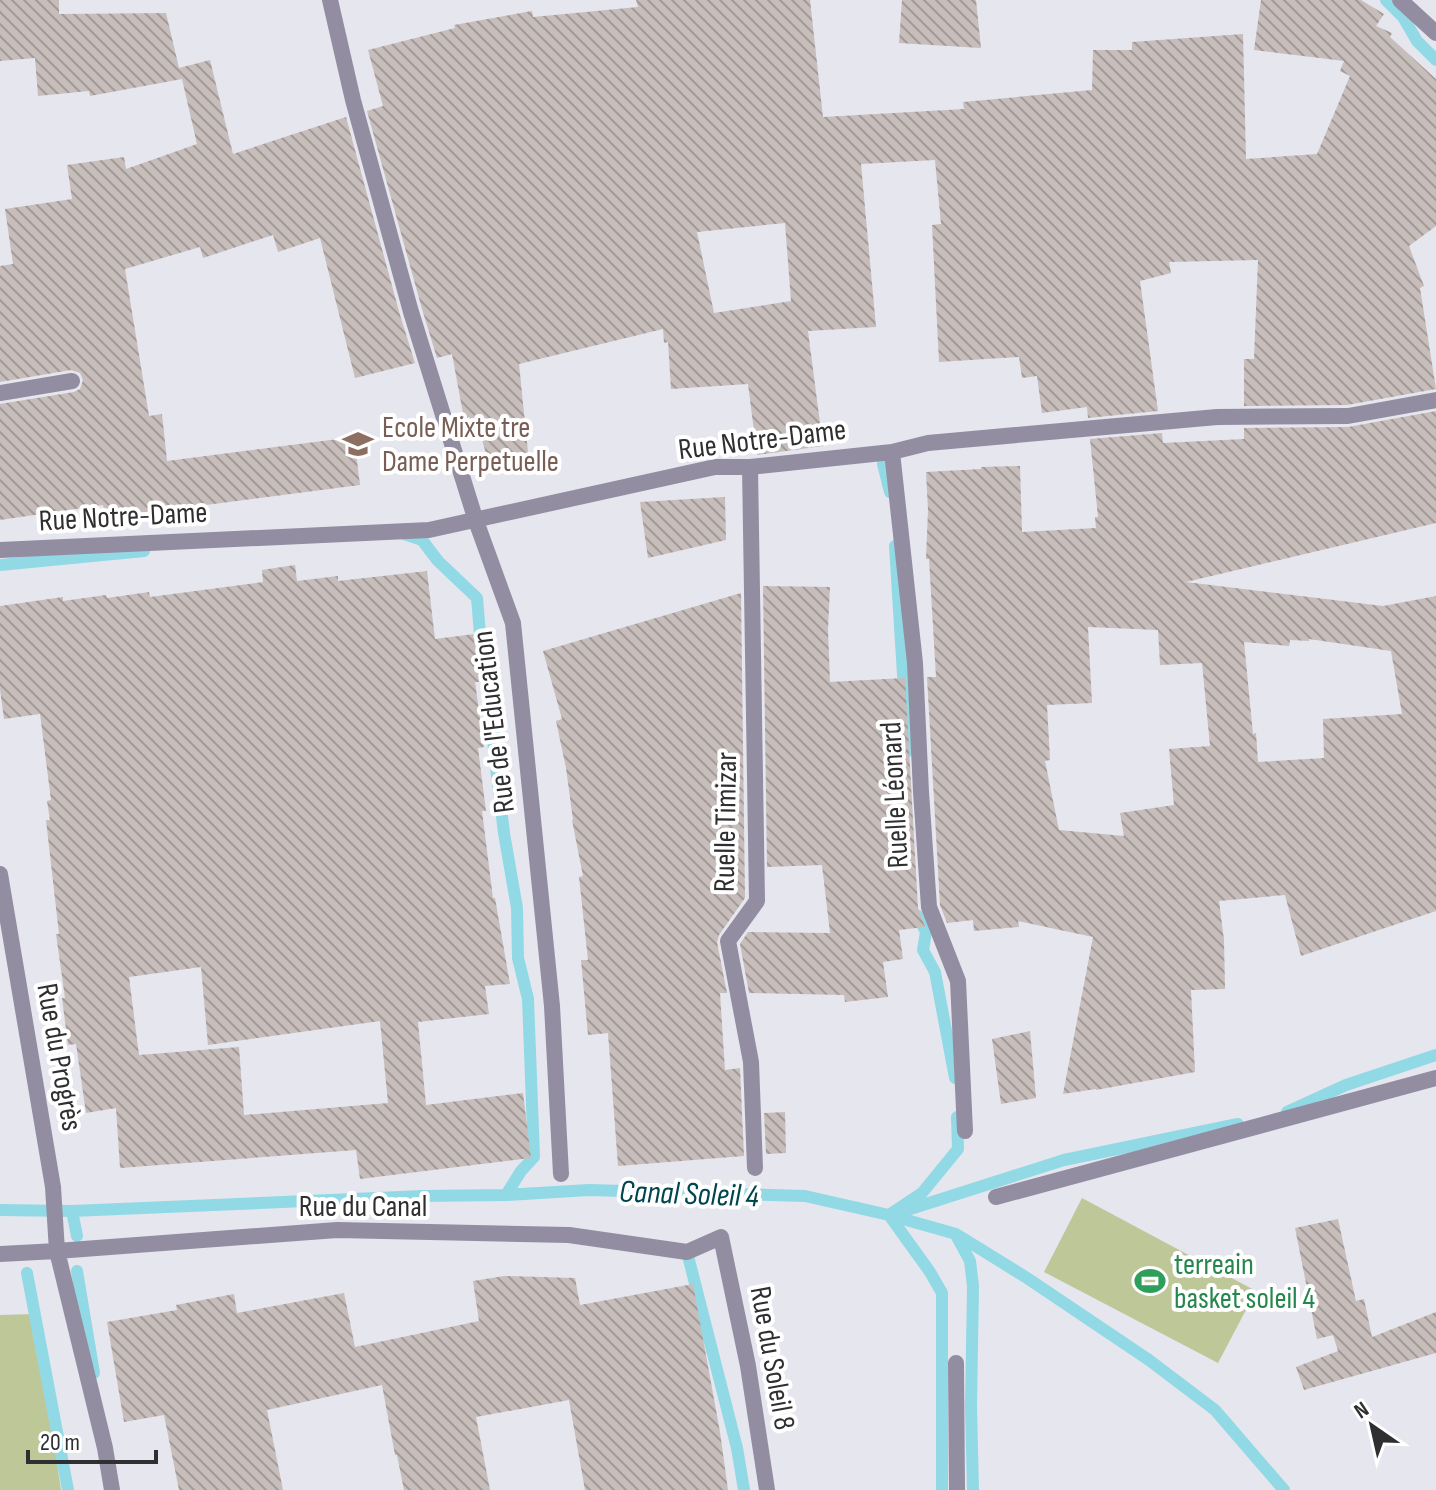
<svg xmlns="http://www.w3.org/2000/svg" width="1436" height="1490" font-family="'Sofia Sans Condensed',sans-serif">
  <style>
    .grass { fill: #bec798 }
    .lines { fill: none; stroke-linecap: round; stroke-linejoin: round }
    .stream { stroke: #92d9e6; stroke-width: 12 }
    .building { fill: url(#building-back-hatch); fill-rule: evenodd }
    .service { stroke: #938da2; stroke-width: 16 }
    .minor { stroke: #938da2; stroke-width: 16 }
    .labels { text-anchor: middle; stroke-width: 8; stroke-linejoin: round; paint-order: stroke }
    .education-label { font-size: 30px; fill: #785e54; stroke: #fff; text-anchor: start }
    .street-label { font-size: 30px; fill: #2f2f32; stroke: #fff }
    .leisure-label { font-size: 30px; fill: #27864d; stroke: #fff; text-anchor: start }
    .water-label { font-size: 32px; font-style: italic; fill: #01454e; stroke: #fff }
  </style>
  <defs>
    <pattern id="building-back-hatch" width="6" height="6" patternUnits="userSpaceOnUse" patternTransform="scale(2)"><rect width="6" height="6" fill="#c7bdbb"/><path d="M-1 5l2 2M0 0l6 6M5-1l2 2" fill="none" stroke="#a29a99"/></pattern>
  </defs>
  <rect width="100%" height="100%" fill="#e6e6ef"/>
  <path class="grass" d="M1082,1198L1256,1291L1218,1363L1044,1272Z
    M34,1314L61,1490H0V1315Z"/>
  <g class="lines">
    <path class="stream" d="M1386,0L1403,17L1417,41L1436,60
      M883,464L890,492
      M404,534L422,540L438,561L477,598L482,659L491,692L494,751L504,833L517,908L518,958L528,999L534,1157L521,1171L506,1195
      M895,546L904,691L909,720L908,751
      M0,565L144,551
      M918,916L926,932L923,950L935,972L955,1078
      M1287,1112L1346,1085L1436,1055
      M0,1210L72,1211L423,1196L506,1195L589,1190L805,1196L889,1215L956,1234L1027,1278L1149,1360L1215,1410L1284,1490
      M72,1211L77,1236
      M904,1211L1064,1160L1238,1124
      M889,1215L922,1193L958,1149L957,1117
      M889,1215L930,1272L942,1293V1490
      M957,1237L970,1261L973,1286L971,1407L973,1490
      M687,1252L737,1448L744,1490
      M77,1271L94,1373
      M27,1273L68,1490"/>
  </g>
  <path class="building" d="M0,0H59V14L166,13L179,68L210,60L233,154L346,117L400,315L415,363L355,378L320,238L278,252L273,235L203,258L200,247L125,269L149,416L162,414L167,461L354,437L360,485L106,518L103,505L0,520V404L74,392L80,389L83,380L80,373L71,370L0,382V266L13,264L5,209L72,199L67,165L124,157L126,169L197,144L182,79L90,96L89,91L38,96L35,58L0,61Z
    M636,0H810L823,117L964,109L963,102L1092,90L1093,50H1132V42L1243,34L1246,159L1317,154L1350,76L1340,71L1344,61L1254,50L1261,0H1361L1384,14L1376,26L1392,33L1390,37L1436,79V226L1409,246L1424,286L1420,288L1436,389L1347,405L1244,406V359H1254L1258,260L1169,262L1171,273L1140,281L1158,411L1088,418L1087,407L1042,413L1037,376L1022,378L1019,357L939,362L932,225L941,224L935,160L861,164L876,327L808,331L823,446L757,455L748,384L671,389L668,342L664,343L663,329L519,364L529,462L490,467L477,423L470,424V417L464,419L452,354L437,358L422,309L367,111L383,106L368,50L455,28L454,25L532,11L533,17L638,7ZM785,223L791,301L714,313L697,232Z
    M902,0H976L981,48L899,43Z
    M1436,411V523L1186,582L1383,606L1436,596V911L1301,956L1285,895L1219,901L1224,940L1225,989L1191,990L1195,1072L1096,1090V1089L1063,1094L1093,937L1018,921L1019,927L974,931L973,920L947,923L940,905L927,677H936L929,559H926L928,510L926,472L981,469V467L1020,466L1022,532L1096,528L1095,517H1098L1090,439L1162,433L1163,443L1244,439V428L1348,427ZM1088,627L1158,630L1160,665L1202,663L1210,746L1169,749L1174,805L1120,813L1124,836L1059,830L1045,761L1050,760L1047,705L1092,703ZM1309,639L1391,651L1402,714L1323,719L1324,758L1258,762L1256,733L1253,734L1244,642L1289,646L1290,640L1309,641Z
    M725,497L726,540L648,558L640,502Z
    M295,565L297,581L338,576V581L427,571L435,639L474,634L479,682H475L484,747L478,748L486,811H482L493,898H495L510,984L485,986L489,1014L418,1022L426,1105L523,1093L531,1158L360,1179L356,1150L120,1168L116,1108L86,1113L76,1044L68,1045L62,998H65L56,934H59L46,820H50L47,801L51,800L40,714L4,719L0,689V606L63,597V601L106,595L107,598L149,592L150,597L263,582L262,570ZM201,967L208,1045L380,1021L388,1103L244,1115L239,1047L139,1055L129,977Z
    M763,586L830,587L828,629L830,682L905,678L918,908L925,927L899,930L903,959L883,962L888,997L845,1002L844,995L749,993L740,944L748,932L830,933L822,865L767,867Z
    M741,593L745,898L719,935L717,942L727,993H720L725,1070L740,1068L744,1156L618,1166L608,1033L588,1035L581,960H588L579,877L583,876L572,820H573L566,768L556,721L562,719L543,651Z
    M1030,1031L1036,1098L1001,1104L992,1039Z
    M785,1112L786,1153L766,1154L764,1113Z
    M1338,1219L1356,1301L1364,1299L1372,1337L1436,1312V1353L1304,1390L1296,1367L1338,1351L1333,1335L1317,1339L1295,1228Z
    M504,1276L575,1278L580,1305L693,1284L720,1432L728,1490H585L569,1400L476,1417L490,1490H404L397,1455H395L382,1385L267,1410L283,1490H179L164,1415L124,1422L107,1322L177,1310L176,1305L234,1294L237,1313L344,1293L355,1347L479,1321L473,1281Z"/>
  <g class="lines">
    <path class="service" d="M0,393L72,381"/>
    <path class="minor" d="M330,0L353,100L411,312L476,521L513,623L552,1006L561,1174
      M1400,0L1436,33
      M892,452L915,663L921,792L929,907L958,981L965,1131
      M750,467L757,901L728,941L751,1062L755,1168
      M0,550L429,530L715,467H750L892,452L928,443L1217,417L1348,416L1436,400
      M0,874L53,1187L57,1251L105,1448L112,1490
      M996,1197L1436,1078
      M0,1254L57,1251L337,1230L569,1235L687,1252L721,1237L748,1366L767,1490
      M956,1363L957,1490"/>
  </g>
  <defs>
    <g id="school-bare" transform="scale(2.4)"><path d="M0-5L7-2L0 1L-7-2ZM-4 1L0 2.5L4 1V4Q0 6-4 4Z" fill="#8d6e63" stroke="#fff" stroke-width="2.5" paint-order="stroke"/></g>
    <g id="stadium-bare" transform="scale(2.4)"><path d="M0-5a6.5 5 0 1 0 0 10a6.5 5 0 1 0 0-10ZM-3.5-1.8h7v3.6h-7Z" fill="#2e9e5b" stroke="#fff" stroke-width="2.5" paint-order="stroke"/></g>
  </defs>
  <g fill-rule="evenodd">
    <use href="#school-bare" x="358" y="444"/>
    <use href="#stadium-bare" x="1150" y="1281"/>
  </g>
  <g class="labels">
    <g class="education-label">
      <text x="382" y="437">Ecole Mixte tre<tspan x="382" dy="34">Dame Perpetuelle</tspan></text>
    </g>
    <g class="street-label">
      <text transform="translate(762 439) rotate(-7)" y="10">Rue Notre-Dame</text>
      <text transform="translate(123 516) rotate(-3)" y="10">Rue Notre-Dame</text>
      <text transform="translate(493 722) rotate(-97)" y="10">Rue de l'Education</text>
      <text transform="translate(894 795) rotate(-93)" y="10">Ruelle Léonard</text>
      <text transform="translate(725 822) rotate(-89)" y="10">Ruelle Timizar</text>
      <text transform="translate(60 1057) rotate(80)" y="10">Rue du Progrès</text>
      <text x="363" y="1216">Rue du Canal</text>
      <text transform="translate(773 1358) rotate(80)" y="10">Rue du Soleil 8</text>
    </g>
    <g class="leisure-label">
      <text x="1174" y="1274">terreain<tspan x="1174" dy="34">basket soleil 4</tspan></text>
    </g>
    <g class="water-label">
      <text transform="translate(689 1193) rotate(2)" y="11">Canal Soleil 4</text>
    </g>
  </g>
  <g transform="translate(1372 1426) rotate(326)" stroke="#ffffff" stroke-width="6" paint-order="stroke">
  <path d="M0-6L14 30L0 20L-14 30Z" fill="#2f2f32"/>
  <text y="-12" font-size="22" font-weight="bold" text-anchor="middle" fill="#2f2f32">N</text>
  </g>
  <path d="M28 1450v12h128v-12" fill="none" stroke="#2f2f32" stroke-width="4"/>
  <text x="40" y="1450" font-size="24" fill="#2f2f32" stroke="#ffffff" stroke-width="6" paint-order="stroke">20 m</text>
</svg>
